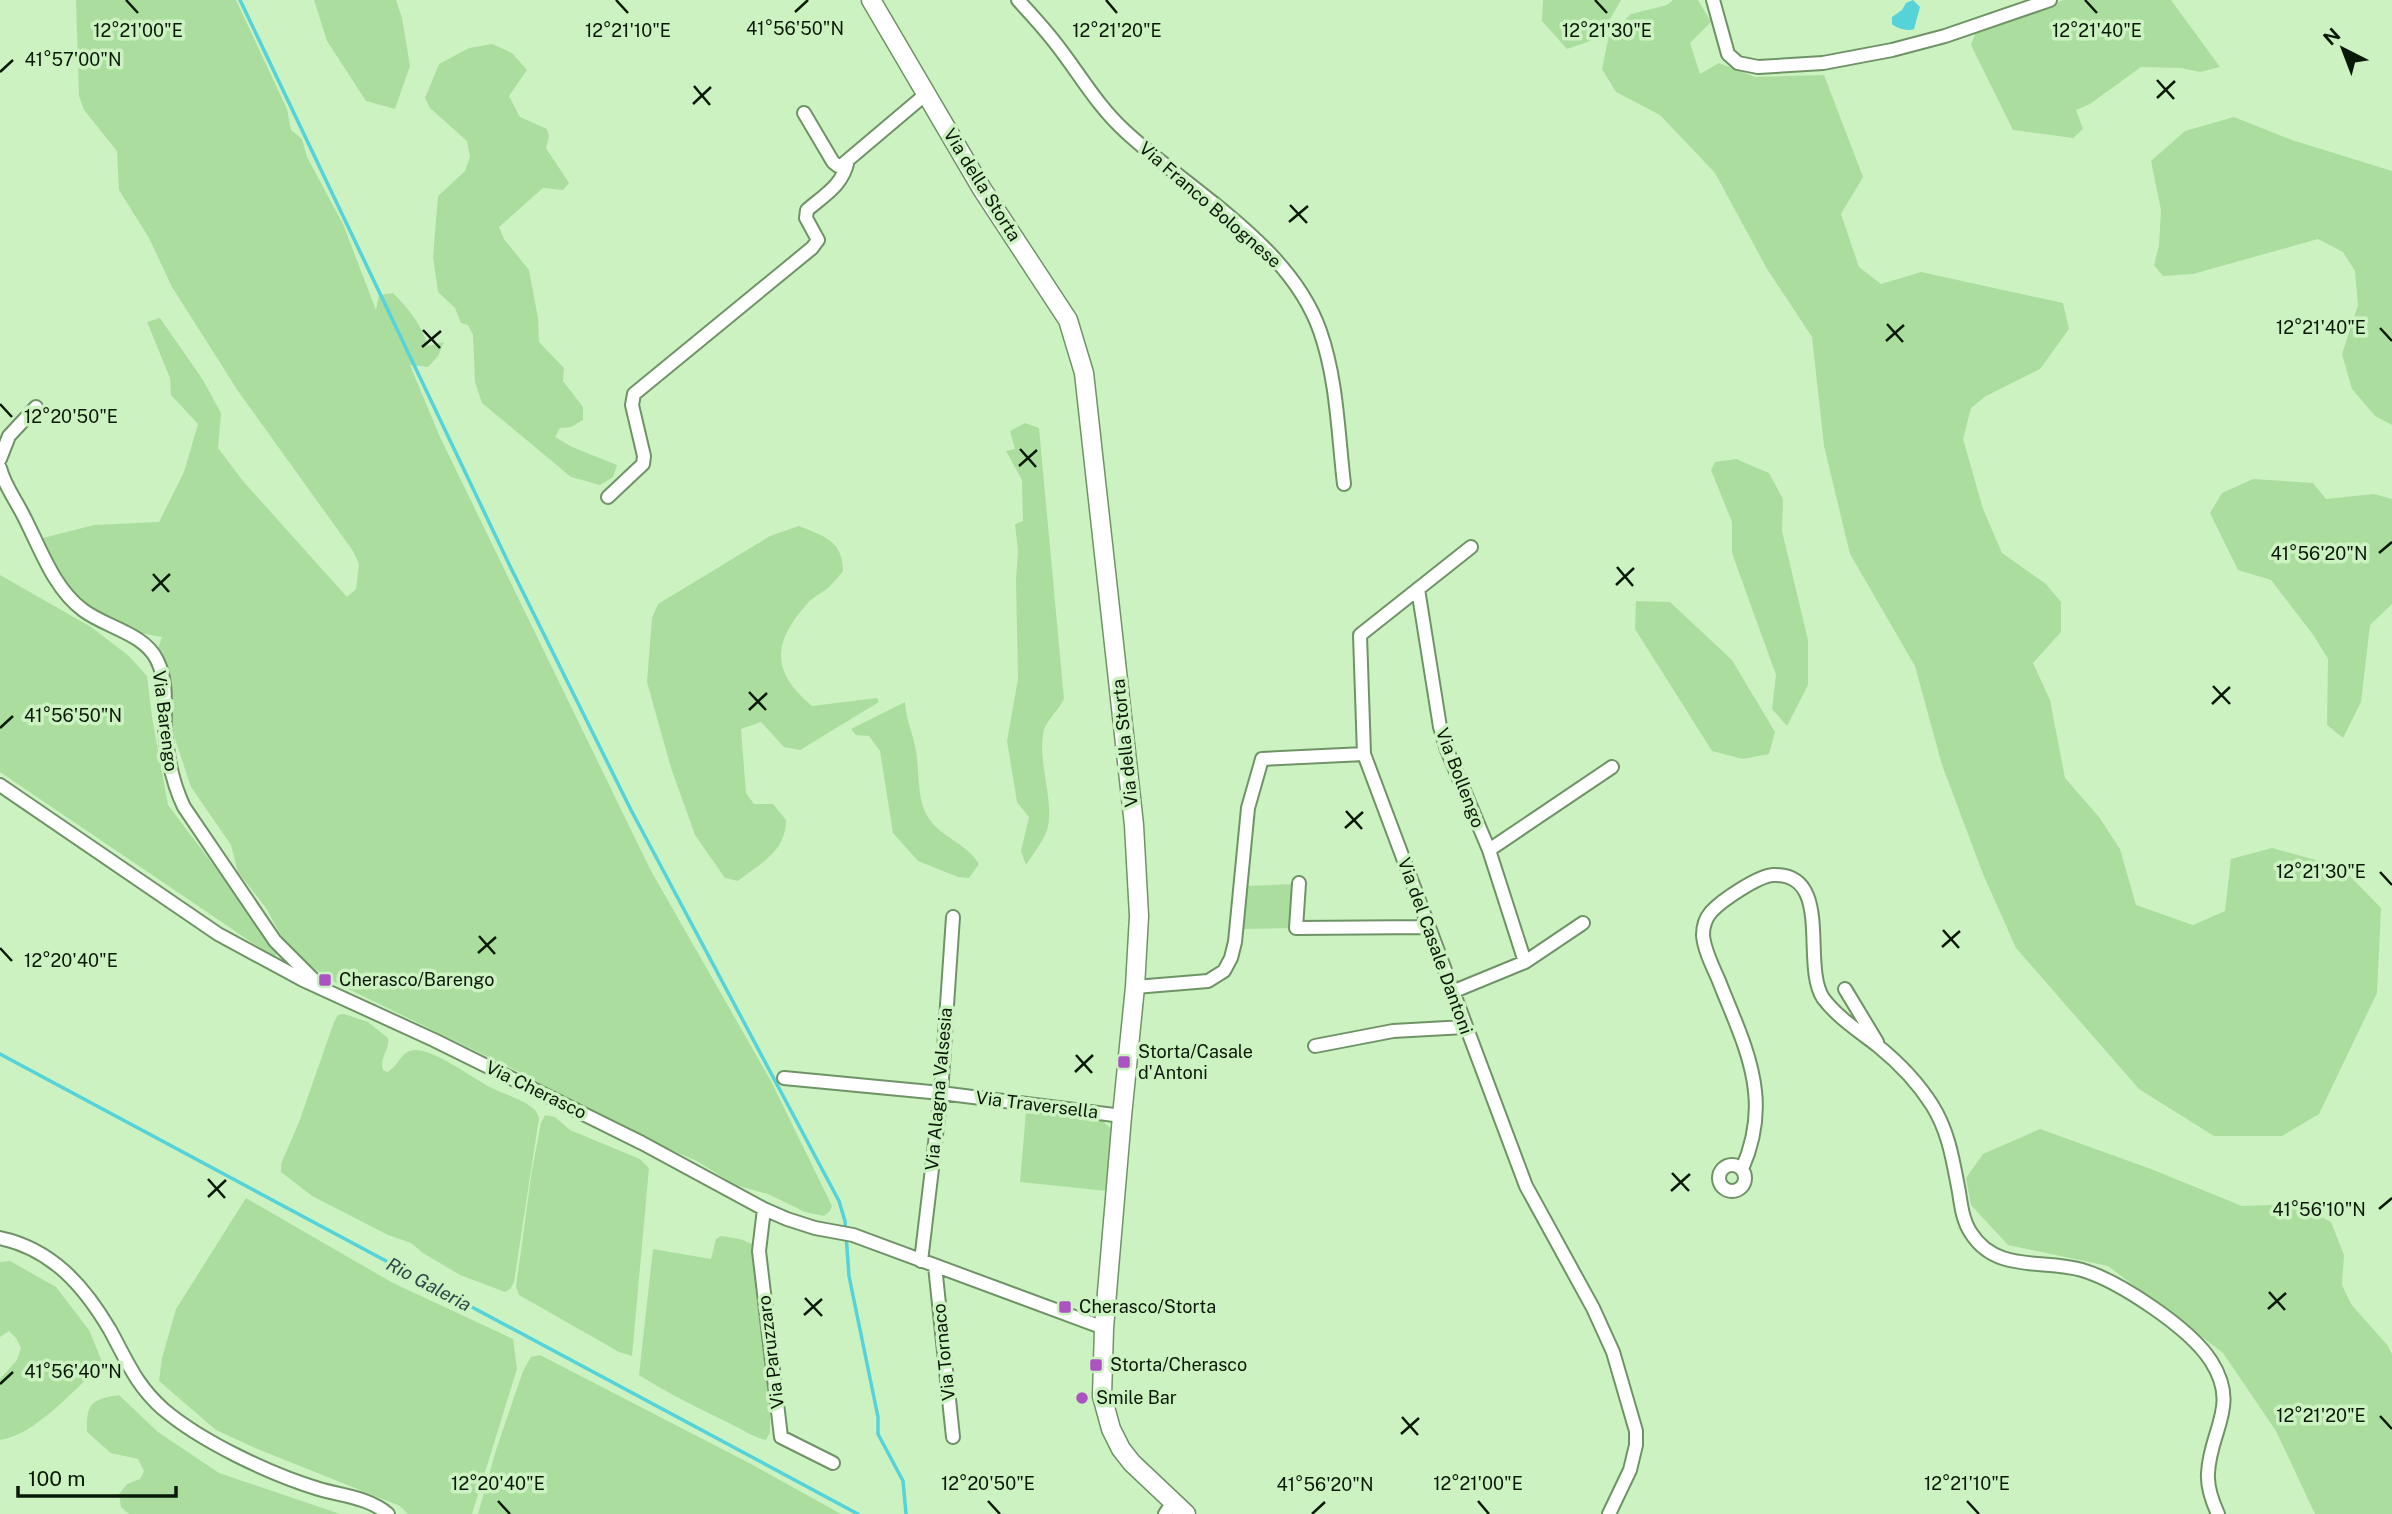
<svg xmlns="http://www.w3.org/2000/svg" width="2392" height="1514" font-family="'Public Sans',sans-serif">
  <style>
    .green { fill: #abde9e }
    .water { fill: #55d3d9 }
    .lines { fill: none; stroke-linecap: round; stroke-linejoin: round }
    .stream { stroke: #55d3d9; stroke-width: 3.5 }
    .street-casing { stroke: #6f9366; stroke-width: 16 }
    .secondary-casing { stroke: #6f9366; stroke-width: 21 }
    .street { stroke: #fff; stroke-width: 12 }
    .secondary { stroke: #fff; stroke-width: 18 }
    .ticks { fill: none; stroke: #0a1807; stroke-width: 2.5 }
    .poi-dot { fill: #ab53c0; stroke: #ccf2c2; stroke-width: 2.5 }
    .labels { text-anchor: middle; stroke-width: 7; stroke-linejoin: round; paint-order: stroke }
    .street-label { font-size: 18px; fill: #0a1807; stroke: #ccf2c2 }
    .poi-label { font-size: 18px; fill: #0a1807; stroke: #ccf2c2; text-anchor: start }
    .water-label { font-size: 19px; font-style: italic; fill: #2c4849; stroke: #ccf2c2 }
    .ticks-label { font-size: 18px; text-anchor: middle; fill: #0a1807; stroke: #ccf2c2; stroke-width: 7; stroke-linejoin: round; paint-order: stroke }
  </style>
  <rect width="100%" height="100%" fill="#ccf2c2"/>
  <path class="green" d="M76,0H236L287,109L291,130L302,139L307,157L343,224L376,310L379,295L393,293C409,309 421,324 428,346L444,342L438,356L428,367L410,365L440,437L650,869L771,1081L832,1206L830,1211L824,1216L805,1212L768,1194L735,1185L697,1161L604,1121L519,1072L336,983L291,954L266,908L238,872L231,845L191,787L174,736L168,681L156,654L162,637L129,631L82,603L60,579L39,539L94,525L159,522L184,472L198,424L171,395L170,378L147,322L160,318L203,380L221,413L218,448L243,481L347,597L356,589L359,564L353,551L238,391L172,287L149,238L119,190L117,151L84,110L79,96Z
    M314,0H396L402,18L410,66L395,109L366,101L327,41Z
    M1543,0H1621L1599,38L1567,49L1542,21Z
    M1673,0H1698L1711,22L1690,43L1700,74L1719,63L1755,77L1824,75L1863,177L1841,214L1859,267L1881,284L1921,272L2063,303L2069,329L2040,369L1986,396L1971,408L1963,439L1983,509L2002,553L2046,584L2061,602V632L2033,663L2050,700L2065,778L2099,817L2120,849L2136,905L2193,925L2225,911L2231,859L2272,848L2341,867L2381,908L2377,993L2319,1114L2282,1136H2214L2139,1089L2016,948L1983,874L1942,765L1915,666L1850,554L1824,446L1812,337L1767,269L1715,173L1660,115L1616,92L1602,69L1609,35L1631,14L1667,5Z
    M2064,0H2171L2220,67L2200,72L2181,68L2141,67L2090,104L2076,110L2083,129L2073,138L2013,130L1971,45L1977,29Z
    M492,44L512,53L527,70L509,96L520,117L547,129L549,137L546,148L569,183L563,190L543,188L499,227L504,239L529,270L538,318L539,342L564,368L563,381L583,407V420L571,427L560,428L555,437L572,447L617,465L613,477L600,485L571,477L482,403L475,382L473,335L468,325L461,323L455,308L438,292L433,257L438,196L465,171L470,157L467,141L430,108L425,98L439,64L469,48Z
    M2234,117L2292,140L2392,171V425L2375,416L2352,389L2342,354L2358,305L2355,271L2343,252L2318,239L2193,274L2163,276L2154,265L2159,245L2161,210L2151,161L2185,131Z
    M1025,423L1039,428L1064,699C1059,710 1046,721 1044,730C1036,761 1057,806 1046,833C1041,844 1033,854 1026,865L1021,851L1029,817L1017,802L1007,741L1018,679L1016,580L1018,551L1015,524L1023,521L1022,480L1006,451L1015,449L1010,431Z
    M1736,459L1769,473L1783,499L1782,531L1808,640V685L1787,726L1772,709L1776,675L1732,553V522L1711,470L1715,462Z
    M2253,479L2313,483L2326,499L2374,494L2392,499V604L2370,625L2361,702L2343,738L2327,725L2328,659L2314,636L2271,580L2238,570L2210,513L2222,493Z
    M799,526C823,536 843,540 843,571C839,576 834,582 829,587C822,593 812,597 807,604C772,643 771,672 812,706L877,698L879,702L800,750L784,747L761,722L741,729L746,793L754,804H773L786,820C786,852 760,863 738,881L725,878L695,835L671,768L647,682L652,618L658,604L770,536Z
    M0,575L91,627L129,656L147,676L152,717L168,805L236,895L285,953L272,956L0,772Z
    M1636,601L1670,602L1732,660L1775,732L1769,754L1743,759L1712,751L1635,629Z
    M905,702C906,719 913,734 916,751C920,772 916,802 930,820C943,838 967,844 979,864L969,878L958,877L918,861L893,833L880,751L869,736L856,735L851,729Z
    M1294,884L1292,928L1241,929L1246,886Z
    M344,1014L368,1022L388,1038C390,1050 379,1057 383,1070L387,1072C399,1067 400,1050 416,1050C437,1051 471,1077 490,1087C503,1094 523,1099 534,1109C536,1110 538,1116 539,1118L514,1282L510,1289L505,1292L460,1275L423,1253L411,1243L388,1235L312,1196L281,1172V1164L299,1122L334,1022L338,1015Z
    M1026,1112L1101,1119L1113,1131L1107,1191L1020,1182Z
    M545,1115L555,1117L570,1130L640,1159L649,1168L632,1356L619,1352L519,1295L516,1287L532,1170L541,1123Z
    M2040,1129L2151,1169L2242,1206L2296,1204L2331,1222L2344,1255L2342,1285L2351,1304L2388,1346L2392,1354V1514H2315L2276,1431L2223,1353L2108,1266L2008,1245L1971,1205L1966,1178L1983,1154Z
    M246,1198L393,1283L513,1339L517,1369L472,1514H408L400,1506L255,1448L216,1430L159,1381L162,1358L176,1309Z
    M721,1236L740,1239L752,1244L770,1399V1432L766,1440C753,1437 743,1430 731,1424C700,1409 669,1394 639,1375L653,1249L711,1259L716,1239Z
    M10,1261L56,1287L89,1330L103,1364C75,1388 36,1435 0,1440V1379L17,1360L21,1348L16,1338L9,1331L0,1337V1262Z
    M540,1355L753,1465L841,1514H478L496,1450L523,1371L531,1357Z
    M119,1395L158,1432L219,1473L340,1514H129L121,1507L119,1494L127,1484L140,1479L144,1471L138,1459L111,1453L87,1432C86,1404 91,1399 119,1395Z"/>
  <path class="water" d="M1913,0L1920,7L1914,29C1909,32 1896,28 1892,24V17L1902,10L1906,3Z"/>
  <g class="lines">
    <path class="stream" d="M240,0L508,562L631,810L839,1201L845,1221L849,1276L878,1417V1434L903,1481L906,1514
      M0,1054L858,1514"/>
    <g class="street-casing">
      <path id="street" d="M1018,0C1030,13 1042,26 1053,40C1078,71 1096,105 1126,132C1191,192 1290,245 1320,331C1337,379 1338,433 1344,484
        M1713,0L1728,54L1738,63L1758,67L1823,63L1892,50L1945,36L2050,0
        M804,113L833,162L838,166L842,165L926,94
        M0,459L9,436L36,407
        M0,468C4,484 13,496 21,511C39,544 52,587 83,610C105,627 144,633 157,660C168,682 164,706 165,729C167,756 172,782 184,807L275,941L315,981
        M608,497L643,464L644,456L632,405L634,394L812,248L818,240L806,218L807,210C826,194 843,185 848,160
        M1418,589L1440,727L1447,750L1489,850L1525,962
        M1364,754L1360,635L1471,547
        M0,785L218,934L303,980L434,1040L642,1143L764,1209L787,1219L815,1228L853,1235L1104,1328
        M1489,850L1612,767
        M1299,883L1296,928L1429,927
        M1135,987L1208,981L1224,971L1231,958L1235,942L1248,808L1262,759L1364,754L1526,1186L1593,1308L1613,1352L1636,1431V1445L1630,1470L1609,1514
        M1845,989L1877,1042
        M1452,992L1525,962L1583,923
        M1315,1046L1393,1031L1465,1027
        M784,1078L941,1093L1122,1116
        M1719 1178a13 13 0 1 1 26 0a13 13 0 1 1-26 0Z
        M1742,1169C1753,1144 1758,1118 1755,1091C1751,1053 1733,1017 1719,981C1713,967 1704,950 1703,935C1703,926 1705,919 1711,912C1722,900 1758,876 1773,875C1834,873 1801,964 1823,998C1837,1017 1860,1032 1878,1046C1899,1063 1918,1083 1932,1105C1949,1132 1953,1161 1959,1192C1961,1206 1963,1221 1971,1233C1996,1273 2043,1259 2082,1270C2119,1281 2190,1328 2211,1361C2240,1406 2210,1430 2208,1473C2207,1487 2212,1501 2218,1514
        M764,1209L759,1251L781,1437L833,1463
        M0,1238C52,1249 84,1286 110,1330C127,1361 136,1385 163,1409C202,1442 270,1474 319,1489C342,1496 368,1497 388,1514
        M921,1261L941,1093L953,917
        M935,1266L953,1437
        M1165,1514L1173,1502"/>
    </g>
    <g class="secondary-casing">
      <path id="secondary" d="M871,0L982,189L1068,320L1084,373L1134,825L1139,916L1135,987L1122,1116L1104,1328L1102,1396L1111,1429L1121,1449L1132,1463L1186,1514"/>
    </g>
    <use href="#street" class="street"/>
    <use href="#secondary" class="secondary"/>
  </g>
  <path class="ticks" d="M126,0L138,13M616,0L628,13M1106,0L1117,13M1595,0L1607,13M2085,0L2097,13M795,12L808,0M0,72L13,60M2157,80L2174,99M694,86L710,105M2157,98L2175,81M693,104L711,87M1290,205L1307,223M1289,222L1308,206M1887,324L1903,342M2380,328L2392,341M423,330L440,348M1886,341L1904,325M422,347L441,331M0,404L12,417M1020,449L1036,467M1019,466L1037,450M2379,553L2392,542M1617,567L1633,586M153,574L169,592M1616,585L1634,568M152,591L170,574M2213,686L2230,704M749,692L766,710M2212,704L2230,687M749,710L767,693M0,728L13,716M1346,811L1362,829M1345,828L1363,812M2380,872L2392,885M1943,930L1959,948M479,936L495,954M1942,947L1960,931M0,948L12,961M478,953L496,937M1076,1055L1092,1073M1075,1072L1093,1055M1672,1173L1689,1191M208,1179L225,1198M1671,1191L1690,1174M208,1197L226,1180M2379,1209L2392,1198M2269,1292L2285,1310M805,1298L822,1316M2268,1309L2286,1293M804,1315L822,1299M0,1384L13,1372M2380,1416L2392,1429M1402,1417L1418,1435M1401,1434L1419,1418M498,1501L510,1514M988,1501L1000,1514M1478,1501L1489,1514M1967,1501L1979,1514M1312,1514L1325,1502"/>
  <g class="poi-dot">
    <rect x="318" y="973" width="14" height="14" rx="3.5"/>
    <rect x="1117" y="1055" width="14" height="14" rx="3.5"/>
    <rect x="1058" y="1300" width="14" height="14" rx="3.5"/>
    <rect x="1089" y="1358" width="14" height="14" rx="3.5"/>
    <circle cx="1082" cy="1398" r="7"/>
  </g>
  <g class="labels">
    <g class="street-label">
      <text transform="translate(982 185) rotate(58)" y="6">Via della Storta</text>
      <text transform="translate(1210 205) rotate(41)" y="6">Via Franco Bolognese</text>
      <text transform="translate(165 721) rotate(83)" y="6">Via Barengo</text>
      <text transform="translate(1125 743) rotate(-96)" y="6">Via della Storta</text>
      <text transform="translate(1460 778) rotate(69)" y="6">Via Bollengo</text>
      <text transform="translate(1435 946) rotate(70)" y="6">Via del Casale Dantoni</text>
      <text transform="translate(939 1089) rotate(-85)" y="6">Via Alagna Valsesia</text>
      <text transform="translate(536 1090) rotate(26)" y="6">Via Cherasco</text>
      <text transform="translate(1037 1105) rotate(7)" y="6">Via Traversella</text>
      <text transform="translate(771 1352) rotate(-97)" y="6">Via Paruzzaro</text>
      <text transform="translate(944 1352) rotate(-96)" y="6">Via Tornaco</text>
    </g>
    <g class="poi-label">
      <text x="339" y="986">Cherasco/Barengo</text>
      <text x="1138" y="1058">Storta/Casale<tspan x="1138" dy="21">d'Antoni</tspan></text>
      <text x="1079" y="1313">Cherasco/Storta</text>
      <text x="1110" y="1371">Storta/Cherasco</text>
      <text x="1096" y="1404">Smile Bar</text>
    </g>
    <g class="water-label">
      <text transform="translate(429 1284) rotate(28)" y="7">Rio Galeria</text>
    </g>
  </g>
  <g class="ticks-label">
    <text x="795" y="35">41°56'50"N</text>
    <text x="138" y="37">12°21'00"E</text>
    <text x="628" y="37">12°21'10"E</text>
    <text x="1117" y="37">12°21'20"E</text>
    <text x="1607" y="37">12°21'30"E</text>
    <text x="2097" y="37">12°21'40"E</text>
    <text x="73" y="66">41°57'00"N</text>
    <text x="2321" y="334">12°21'40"E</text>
    <text x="71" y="423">12°20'50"E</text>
    <text x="2319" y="560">41°56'20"N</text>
    <text x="73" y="722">41°56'50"N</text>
    <text x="2321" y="878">12°21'30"E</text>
    <text x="71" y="967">12°20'40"E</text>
    <text x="2319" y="1216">41°56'10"N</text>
    <text x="73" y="1378">41°56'40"N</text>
    <text x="2321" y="1422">12°21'20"E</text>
    <text x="498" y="1490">12°20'40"E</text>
    <text x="988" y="1490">12°20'50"E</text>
    <text x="1478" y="1490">12°21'00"E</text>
    <text x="1967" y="1490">12°21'10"E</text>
    <text x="1325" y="1491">41°56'20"N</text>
  </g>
  <g transform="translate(2343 49) rotate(318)" stroke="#ccf2c2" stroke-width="5" paint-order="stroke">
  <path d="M0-5L12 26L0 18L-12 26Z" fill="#0a1807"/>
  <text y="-10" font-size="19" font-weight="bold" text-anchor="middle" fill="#0a1807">N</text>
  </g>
  <path d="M18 1486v10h158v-10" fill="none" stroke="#0a1807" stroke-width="3.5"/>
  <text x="28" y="1486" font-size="21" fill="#0a1807" stroke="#ccf2c2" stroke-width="5" paint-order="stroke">100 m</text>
</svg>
